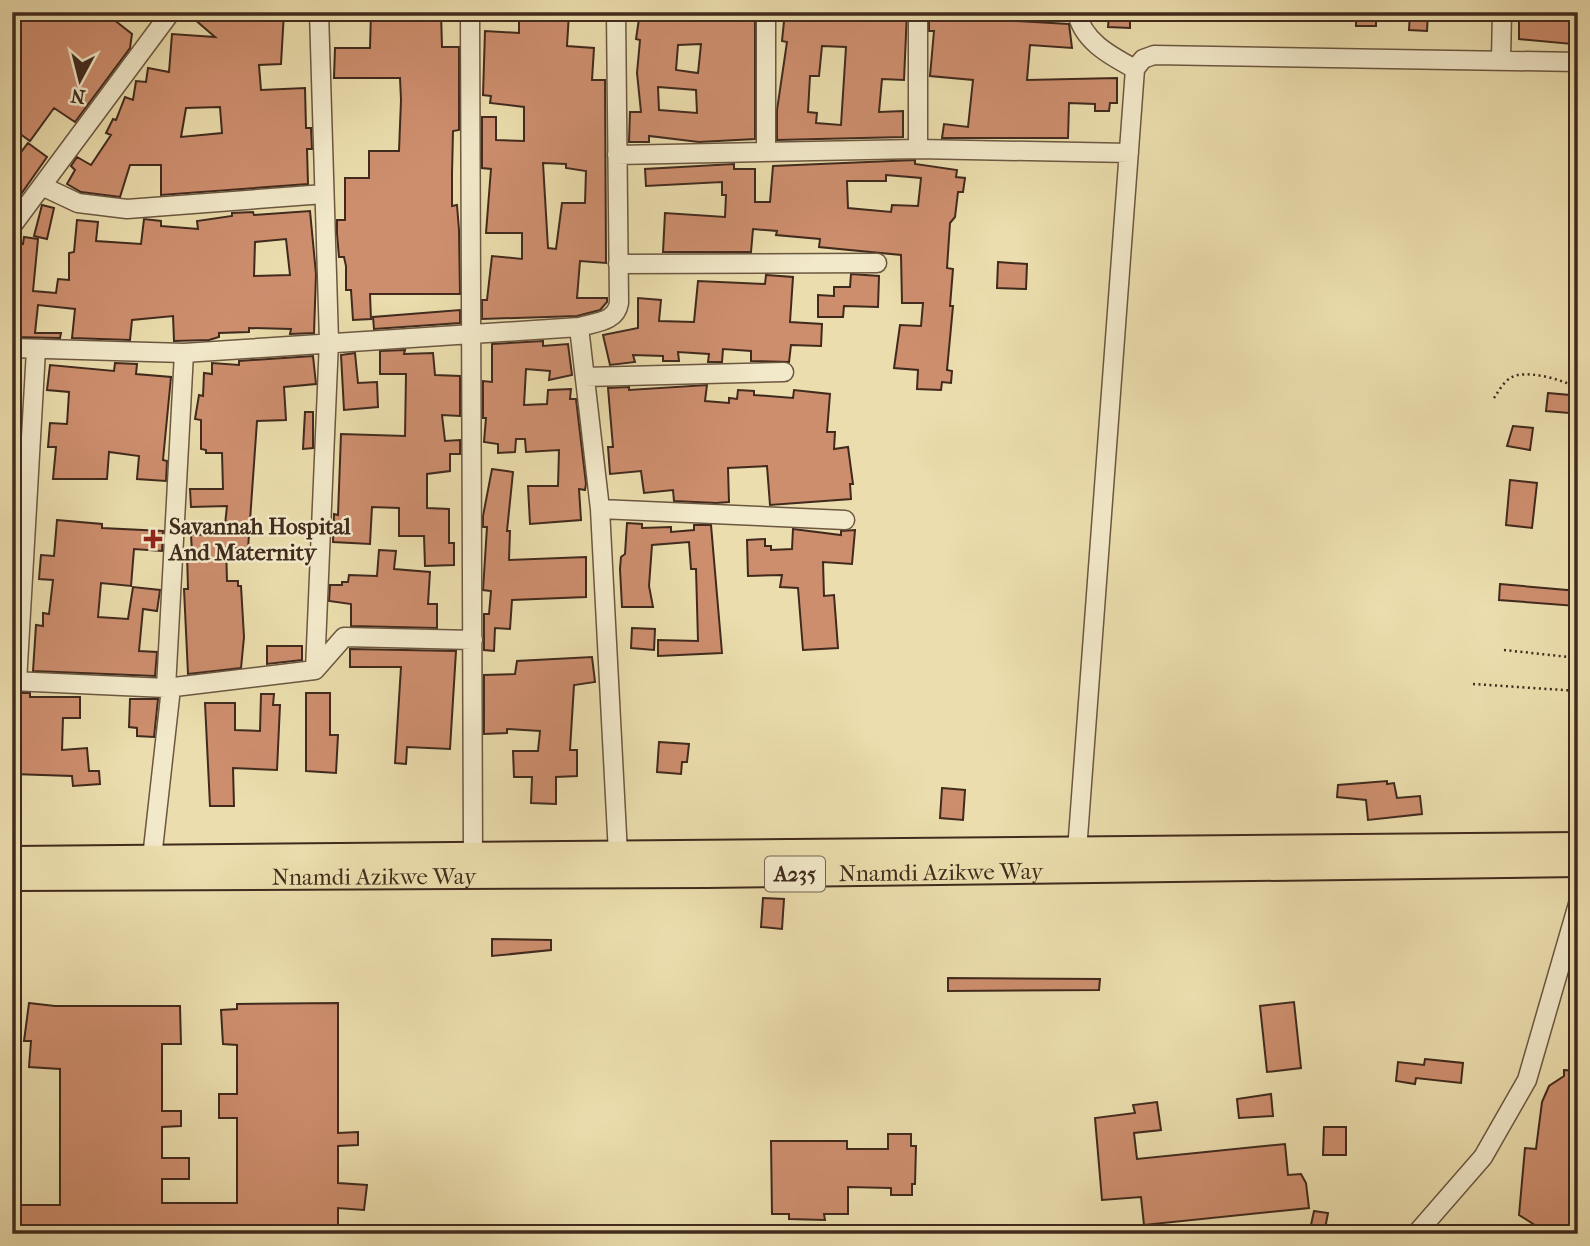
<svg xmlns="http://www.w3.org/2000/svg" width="1590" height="1246" font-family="'IM FELL French Canon',serif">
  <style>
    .building { fill: #cd8e6e; stroke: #412a1d; stroke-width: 2; fill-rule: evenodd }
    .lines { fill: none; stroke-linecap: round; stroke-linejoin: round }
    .minor-casing { stroke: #6c5741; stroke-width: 21 }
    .highway-casing { stroke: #412a1d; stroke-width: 28 }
    .path { stroke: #412a1d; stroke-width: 2.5; stroke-dasharray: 2 3.5; stroke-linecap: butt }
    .minor { stroke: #f2e9ca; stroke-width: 18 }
    .highway { stroke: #ebddad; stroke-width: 24 }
    .poi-dot { fill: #8f2418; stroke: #f2e9ca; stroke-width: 2.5 }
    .labels { text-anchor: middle; stroke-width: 5; stroke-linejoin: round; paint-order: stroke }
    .shield { fill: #f2e9ca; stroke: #766351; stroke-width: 2 }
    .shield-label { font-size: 21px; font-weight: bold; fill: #412a1d }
    .poi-label { font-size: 23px; font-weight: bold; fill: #412a1d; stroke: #f2e9ca; text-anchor: start }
    .street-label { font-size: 23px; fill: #412a1d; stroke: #f2e9ca }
  </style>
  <rect width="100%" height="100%" fill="#ebddad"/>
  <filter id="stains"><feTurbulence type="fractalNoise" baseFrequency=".00286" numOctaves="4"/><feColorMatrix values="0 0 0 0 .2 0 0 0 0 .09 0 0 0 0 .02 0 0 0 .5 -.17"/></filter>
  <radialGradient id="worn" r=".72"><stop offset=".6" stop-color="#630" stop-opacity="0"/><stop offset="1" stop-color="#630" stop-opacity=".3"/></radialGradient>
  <path class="building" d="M12,12H104L132,34L130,48L75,122L54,108L30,141L12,128Z
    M186,12H284L281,64L259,65L261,90L305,88L306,128H311L312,149H307L308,184L161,195V165H130L120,197L81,192L67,184L75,170L71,166L77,157L91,165L111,135L106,133L113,119L116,120L125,97L133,100L136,81L146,82L148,68L169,72L172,34L215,37ZM220,107L222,133L181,137L186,108Z
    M441,12L442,47H459V130L453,131L452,174V206L457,205L459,230L460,294H370L371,319L353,320L351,290H346V266L344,257H339L337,234V220H345V178H369V151H399L401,100L400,78H334L335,48H370L371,13Z
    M519,12L569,13L567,46L594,48L592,80H605L606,263L580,261L577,298H607V302L600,310L577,316L482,319V300H487L492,256L522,259V233H486L491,169L482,168V117H496V140L524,141V107L490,103L491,96L483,95L485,31L519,33ZM543,163L566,164V168L586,171L585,203H562L556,249L548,248Z
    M640,12L693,13V19L719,20L720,14L755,17V139L699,142L649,136V142H629L630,112H641L637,73L640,40L636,39ZM701,44L698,73L676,70L678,45ZM658,87L696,90L697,113L659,110Z
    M785,12H841V16L873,18V12H907L904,80L882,79L879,112L903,111V137L777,140V110L787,42L782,41ZM822,46L846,47L841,125L816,123L817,113L808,112L810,76H819Z
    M929,12H1014V21L1069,24L1072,48L1030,45L1027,80L1117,78V103H1110L1109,111H1095V104L1069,103L1068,138H942L944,124L968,127L973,80L930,76L934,31H929Z
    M1356,12H1376V26H1356Z
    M1410,12H1428L1427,31L1409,30Z
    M1519,12L1573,13L1572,44L1519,39Z
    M1109,15L1130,17V28L1108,27Z
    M28,143L47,157L12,207V164Z
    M915,160V164L957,170L956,177L965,178L963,192H958L955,217L950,223L947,268L953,269L950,306H953L947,370L952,371L951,383L942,382L941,390L917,389L918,370L894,368L900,325L921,326L923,303H902L901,255L819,247L820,239L776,235L777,231L753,229L751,252H663L665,213L725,217L726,195H722V182L646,186L645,169L734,164V169H755V202H770L773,166ZM886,175L921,178L918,206L892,205L891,212L848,208L847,181H886Z
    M42,205L54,208L47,239L34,236Z
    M310,211L316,274L314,333L290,334L291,329L249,328V332L219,333V337L209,340L174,341L173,316L132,320L130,340L72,338L75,309L38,305L35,333H61L60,338L12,337V241L23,244L24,237L38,239L33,291L56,293L58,279L69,280V253L74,252L77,220L98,222L96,241L141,244L144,219L161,221V226L198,229L197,221L232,216V213L253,212L254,215ZM286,239L290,275L254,276L255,242Z
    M998,262L1027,264L1026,289L997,288Z
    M851,274L879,276L878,307L844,306L843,317H818V295L834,296V287H850Z
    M766,275L793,277L790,322L822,324L821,346L791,345L789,362L751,361V351L723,349L722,362H708L709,354L678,352L679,361H663V356L633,355L635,362L610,365L603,335L638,328V298L661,300L659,321L694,322L698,281L765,284Z
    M460,310V323L374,329L373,317Z
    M543,341V346L568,344L572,375L549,380L550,371L526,369L524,405L547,404L548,390L571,389L570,399H576L586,484L585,490L579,489L581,520L530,524L528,486H558L559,450L526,452L525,439H516L515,452L498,453V444L484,442L486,418H483V381L492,382V344Z
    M405,350L404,354L433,353L435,375L460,376V416L442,415L445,441L460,440V454H450V471L427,474V508L449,509V543H454V565L425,566L424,536H399V508L372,507L370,544L333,542L334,514L338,515L341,434L405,436L406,374H380V351Z
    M355,353L358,383L377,382L378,407L344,410L341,355Z
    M313,356L316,384L284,387L286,420L257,421L248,549L226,547L227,581H238V586H241L244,637L241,668L188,674L184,589H188L187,553L192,552L191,535L224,534L227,506L191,507L190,489H223L222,453H206V450L201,449V420L195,419L199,395L203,396L204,373L212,374V363L239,365V361Z
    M115,363L137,364L136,374L171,377L163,460L167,461L166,481L137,479L139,456L109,452L107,479H53L56,447H48L50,423L67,424L69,392L47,390L50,365L114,371Z
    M707,385L705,401L729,403V398L737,399L738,390L754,391V395L793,398L794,390L830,394L827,432H835L834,449L848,447L853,484H850L851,499L770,505L767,466L728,468L729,502L716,503L674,501L673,490L644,493L641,471L610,474L608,447H613L608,388L629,387V390Z
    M1548,393L1570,395L1569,413L1546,411Z
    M305,412H313V448L303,449Z
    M1513,426L1533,428L1530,450L1507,446Z
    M492,469L513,472L507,531H510L509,560L586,557V597L512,600L510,629L495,628L494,651L484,650V614H489L491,591L483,590L487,527H483V516Z
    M1510,480L1537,483L1532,528L1506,525Z
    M57,520L102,524V528L163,531L162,551L134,549L131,586L101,583L98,617L128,619L133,587L160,590L157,611L143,609L139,651L157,652L155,676L33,671L36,625L43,626V613L49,614L53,580L39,579L41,555L54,556Z
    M627,523L642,524V528L671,527V532L694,530V525H711L722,653L658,656V640L698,641L696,569H691L689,542L652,545L649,586L653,607H622L620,569L621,557L625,554Z
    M793,529L841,535V531L855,530L852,564L823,562L824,596L834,595L838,648L803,650L798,588L780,587L782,575L748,576L747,540L765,539V546H771V550L792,549Z
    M379,550L396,551L394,569L430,572L428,604H437V628L351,626V604L329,601L330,585H342V582H348L349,575L377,576Z
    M1500,584L1578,591L1576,606L1499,600Z
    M632,628L655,629L654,650L631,648Z
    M267,646H302V660L267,664Z
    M350,649L456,651L450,749L407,747L406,764L395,763L401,667H350Z
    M592,657L595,682L574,685L570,750H577V776L556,777V804L531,803L532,777H514L513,751H538L540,731L507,729V733L484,734V675L515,674L517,661Z
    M18,693H30V697H80V718H63L62,750L87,748L89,771H99L100,784L73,786L72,776L13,774Z
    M306,693H330V735H338L336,773L306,771Z
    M261,694H274L273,705H280L277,770L233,768L234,806H210L205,703H235V730L260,731Z
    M130,699H158L154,737L137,736V728L129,727Z
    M659,742L689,744L687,762H682L681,774L657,772Z
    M1387,781V784L1394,783L1397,798L1420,796L1422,814L1368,820L1366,800L1337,797L1338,785Z
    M942,788L965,790L963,820L940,818Z
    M763,898L784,899L782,929L761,927Z
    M492,939L551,940V950L492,956Z
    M948,978L1100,979L1099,990L948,991Z
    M1294,1002L1301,1068L1267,1072L1260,1006Z
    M29,1003L55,1006H180L181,1044H162V1111H181V1126L162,1127V1158H189V1179H162V1203H237V1118H219V1094H237V1045L223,1044L221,1010L237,1009V1004L338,1003V1133L358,1132V1145L338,1146V1183L367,1185L364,1210L338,1208V1234H12V1205H60V1069L29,1067L31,1041H24Z
    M1425,1059L1463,1063L1461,1083L1416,1078L1415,1084L1396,1081L1398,1062L1424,1065Z
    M1564,1070L1578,1071V1234H1549L1519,1215L1525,1148L1536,1149L1542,1102L1549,1086L1564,1076Z
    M1271,1094L1273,1116L1239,1118L1237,1099Z
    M1157,1102L1161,1130L1134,1133L1137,1159L1285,1144L1288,1175L1301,1174L1306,1183L1309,1208L1144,1225L1141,1197L1102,1200L1095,1118L1135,1113L1133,1105Z
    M1324,1127H1346V1155H1323Z
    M888,1134H911V1146H916L915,1184H912V1195H891V1188L848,1187V1214H824L825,1220L789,1219V1214H772L771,1141H847V1149H888Z
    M1314,1211L1328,1213L1324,1234H1309Z"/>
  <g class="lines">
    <g class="minor-casing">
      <path id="minor" d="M470,12L473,856
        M918,12V149
        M1077,12C1082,41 1111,56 1135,69
        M1501,60L1502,12
        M766,150V12
        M617,155L918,149L1129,153
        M44,187L78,203L127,209L324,194
        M12,226L171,12
        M618,264L877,263
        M579,327L600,509L618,854
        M12,348L184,353L579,327C596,322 616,322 619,303L616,12
        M585,377L784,372
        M600,509L845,520
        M315,670L329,341L319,12
        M12,681L166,688L315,670L344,637L473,640
        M17,682L36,350
        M166,688L184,353
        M1077,851L1135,69L1143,59L1154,55L1578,62
        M152,858L171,688
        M1416,1234L1483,1157L1527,1080L1578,904"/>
    </g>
    <g class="highway-casing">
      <g id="highway">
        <path d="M12,859L1578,845"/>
        <path id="s1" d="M12,878L706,875L1578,864"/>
      </g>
    </g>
    <path class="path" d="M1494,398C1500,389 1506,377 1518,375C1536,372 1562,380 1578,388
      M1504,650L1578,658
      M1473,684L1578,691"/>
    <use href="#minor" class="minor"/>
    <use href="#highway" class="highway"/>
  </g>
  <path class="poi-dot" d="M149.5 528.5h7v7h7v7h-7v7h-7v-7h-7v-7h7z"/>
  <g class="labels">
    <rect class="shield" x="765" y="856.5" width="60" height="35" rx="5"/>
    <g class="shield-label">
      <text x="795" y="881">A235</text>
    </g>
    <g class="poi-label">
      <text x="169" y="534">Savannah Hospital<tspan x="169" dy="26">And Maternity</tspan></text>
    </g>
    <g class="street-label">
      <text dy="8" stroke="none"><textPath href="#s1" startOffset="929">Nnamdi Azikwe Way</textPath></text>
      <text dy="8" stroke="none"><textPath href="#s1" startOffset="362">Nnamdi Azikwe Way</textPath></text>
    </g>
  </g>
  <rect width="1590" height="1246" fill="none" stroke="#ebddad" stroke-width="42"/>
  <rect x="14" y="14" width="1562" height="1218" fill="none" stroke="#412a1d" stroke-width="3.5"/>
  <rect x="21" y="21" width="1548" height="1204" fill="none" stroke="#412a1d" stroke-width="2"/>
  <g transform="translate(80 80) rotate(187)" stroke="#f2e9ca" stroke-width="5" paint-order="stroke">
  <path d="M0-5L12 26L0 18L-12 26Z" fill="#412a1d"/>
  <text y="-10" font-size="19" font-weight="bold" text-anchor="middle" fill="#412a1d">N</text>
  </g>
  <rect width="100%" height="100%" filter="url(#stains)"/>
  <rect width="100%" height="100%" fill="url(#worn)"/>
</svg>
